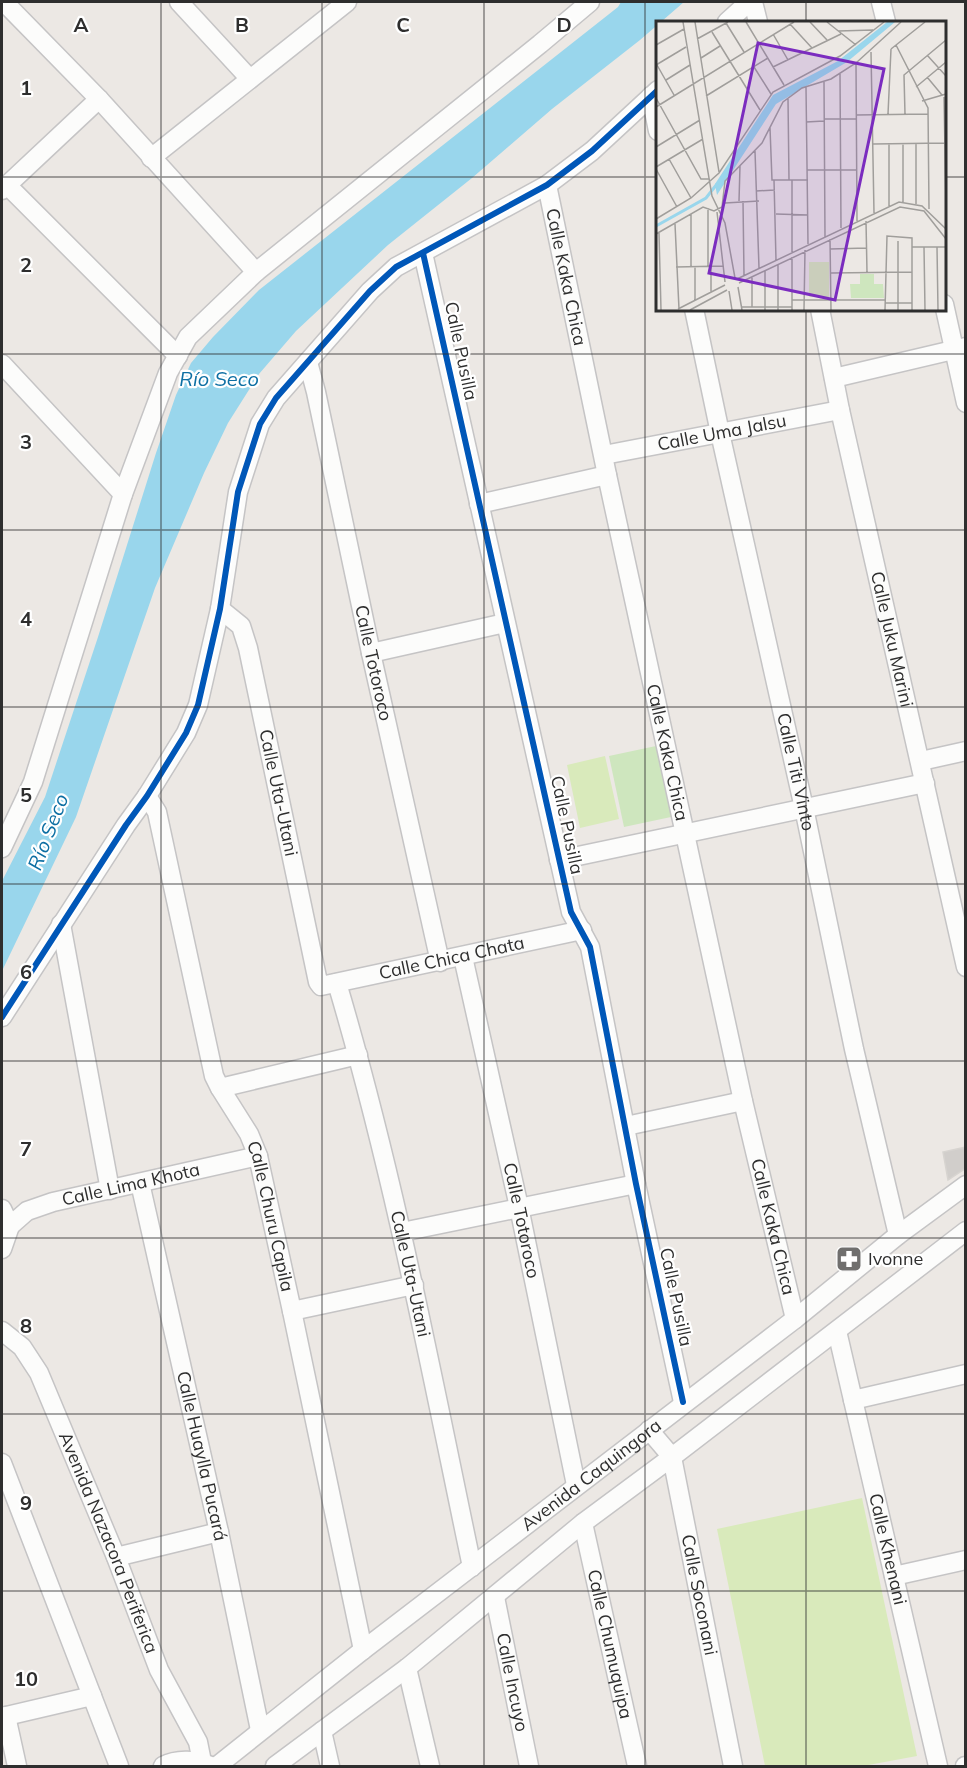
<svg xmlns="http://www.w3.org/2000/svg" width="967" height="1768" font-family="Mulish,sans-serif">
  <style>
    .green { fill: #cee6be }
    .pitch { fill: #d9eabb }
    .water { fill: #99d6ec }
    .building { fill: #d1cecb; stroke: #d7d4d0; stroke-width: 1.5 }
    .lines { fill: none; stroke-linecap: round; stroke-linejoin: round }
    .minor-casing { stroke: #c5c4c5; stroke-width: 21 }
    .minor { stroke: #fcfcfb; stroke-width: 18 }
    .cycleway-casing { stroke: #fff; stroke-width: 10 }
    .cycleway { stroke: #0057b8; stroke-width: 6 }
    .grid { fill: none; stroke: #2e2e2e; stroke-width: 1.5; stroke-opacity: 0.55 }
    .labels { text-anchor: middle; stroke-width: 4.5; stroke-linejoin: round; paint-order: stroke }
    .street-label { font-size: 18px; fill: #2e2e2e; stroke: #fff }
    .poi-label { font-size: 18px; fill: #2e2e2e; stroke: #fff; text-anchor: start }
    .water-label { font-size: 20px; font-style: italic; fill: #0d6fa3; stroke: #fff }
    .inset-river { fill: none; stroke: #99d6ec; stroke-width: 3 }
    .inset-road { fill: none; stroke: #a09e9b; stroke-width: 1.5 }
    .view { fill: #7b2cbf; fill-opacity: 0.15; stroke: #7b2cbf; stroke-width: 3 }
    .inset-edge { fill: none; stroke: #2e2e2e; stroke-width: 3 }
    .grid-label { font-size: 20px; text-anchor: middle; font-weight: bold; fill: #2e2e2e; stroke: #fff; stroke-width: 4.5; stroke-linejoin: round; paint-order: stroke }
  </style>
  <rect width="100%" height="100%" fill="#ece8e4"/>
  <path class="green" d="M670,743L685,814L624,827L609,756Z"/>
  <path class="pitch" d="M605,756L619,819L580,828L567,765Z
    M862,1498L917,1756L863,1766H765L717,1529Z"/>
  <path class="water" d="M621,2H684L640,40L552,109L472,178L388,245L296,331L259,374L228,423L204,473L155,588L76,817L2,971V881L45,797L98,637L156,453L176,395L191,363L213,337L259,290L618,7Z"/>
  <path class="building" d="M966,1147V1168L948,1180L943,1152Z"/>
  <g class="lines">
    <g class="minor-casing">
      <g id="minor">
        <path d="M4,2L99,99L256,272"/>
        <path d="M179,2L250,79"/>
        <path d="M753,2L758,22"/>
        <path d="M881,2L886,22"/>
        <path d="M727,22L749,2"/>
        <path d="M651,96L658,131"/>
        <path d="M151,158L347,2"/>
        <path d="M7,185L178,356"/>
        <path id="s1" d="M547,185L607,475L743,1101L795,1319"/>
        <path d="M2,190L99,99"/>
        <path d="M423,253L571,912L590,947L636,1184L683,1402"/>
        <path d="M944,304L966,403"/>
        <path id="s2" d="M694,309L720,433L804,808L854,1049L898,1235"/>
        <path id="s3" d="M820,309L840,410L966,967"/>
        <path id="s4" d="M308,362L316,392L371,653L440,962"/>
        <path d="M2,364L123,494"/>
        <path d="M834,378L966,347"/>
        <path id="s5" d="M604,455L840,410"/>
        <path d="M479,504L607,475"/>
        <path id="s6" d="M220,609L241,626L248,648L318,982L321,986L582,930"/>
        <path d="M371,653L505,623"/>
        <path d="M921,761L966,751"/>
        <path id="s7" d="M147,796L157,812L214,1076L220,1088L249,1134L258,1156L292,1311L363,1650"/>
        <path d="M2,848L33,782L123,494L168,373L188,337L256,272L540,44L590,2"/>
        <path d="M559,860L925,783"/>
        <path d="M61,924L110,1190"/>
        <path id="s8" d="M463,957L519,1207L576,1485"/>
        <path id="s9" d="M337,983C394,1175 431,1371 472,1567"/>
        <path d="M2,1017L126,825L147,796L186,733L198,705L220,609L238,492L260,424L276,398L370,291L396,267L547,185L592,151L658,90"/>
        <path d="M220,1088L358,1055"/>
        <path d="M626,1126L743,1101"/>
        <path id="s10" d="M140,1183L219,1532L260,1730"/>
        <path d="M2,1209L10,1226L2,1249"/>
        <path id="s11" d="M10,1226L27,1211L53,1202L258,1156"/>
        <path d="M402,1232L636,1184"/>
        <path d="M292,1311L414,1285"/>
        <path id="s12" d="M2,1331L22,1347L39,1373L116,1557L159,1670L198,1742L202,1762"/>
        <path id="s13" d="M837,1331L938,1766"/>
        <path d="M853,1400L966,1374"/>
        <path id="s14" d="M649,1430L672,1457L733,1766"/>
        <path d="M2,1463L119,1766"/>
        <path id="s15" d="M583,1523L637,1766"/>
        <path d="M116,1557L219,1532"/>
        <path d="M894,1576L966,1560"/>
        <path id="s16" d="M495,1597L529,1766"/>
        <path d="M407,1668L430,1766"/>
        <path d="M6,1716L17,1766"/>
        <path d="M2,1717L92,1696"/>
        <path d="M322,1731L330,1766"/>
        <path d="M163,1766C178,1758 196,1760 211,1766"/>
        <path id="s17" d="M217,1766L363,1650L795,1319L898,1235L966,1185"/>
        <path d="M275,1766L407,1668L583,1523L672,1457L966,1231"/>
        <path d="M965,1766H966"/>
      </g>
    </g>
    <use href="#minor" class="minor"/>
    <g class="cycleway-casing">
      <path id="cycleway" d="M423,253L571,912L590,947L636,1184L683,1402
        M2,1017L126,825L147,796L186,733L198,705L220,609L238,492L260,424L276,398L370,291L396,267L547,185L592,151L658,90"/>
    </g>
    <use href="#cycleway" class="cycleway"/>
  </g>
  <path class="grid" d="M161,2V1766M322,2V1766M484,2V1766M645,2V1766M806,2V22M2,177H658M944,177H966M806,309V1766M2,354H966M2,530H966M2,707H966M2,884H966M2,1061H966M2,1238H966M2,1414H966M2,1591H966"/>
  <defs>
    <g id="pharmacy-square" transform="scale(1.35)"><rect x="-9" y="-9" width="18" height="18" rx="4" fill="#706f6e" stroke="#fff"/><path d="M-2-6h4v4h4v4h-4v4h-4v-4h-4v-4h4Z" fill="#fff"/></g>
  </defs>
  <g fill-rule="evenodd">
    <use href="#pharmacy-square" x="849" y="1259"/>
  </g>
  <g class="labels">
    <g class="street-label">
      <text dy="6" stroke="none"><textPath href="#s1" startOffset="94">Calle Kaka Chica</textPath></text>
      <text transform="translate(461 351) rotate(78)" y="6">Calle Pusilla</text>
      <text dy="6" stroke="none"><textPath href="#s5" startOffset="120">Calle Uma Jalsu</textPath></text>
      <text dy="6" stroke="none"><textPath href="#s3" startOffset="338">Calle Juku Marini</textPath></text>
      <text dy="6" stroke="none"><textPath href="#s4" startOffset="308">Calle Totoroco</textPath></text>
      <text dy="6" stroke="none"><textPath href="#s1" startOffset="580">Calle Kaka Chica</textPath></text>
      <text dy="6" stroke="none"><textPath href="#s2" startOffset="474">Calle Titi Vinto</textPath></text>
      <text dy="6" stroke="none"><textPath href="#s6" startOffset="198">Calle Uta-Utani</textPath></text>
      <text transform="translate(567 825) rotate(78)" y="6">Calle Pusilla</text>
      <text dy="6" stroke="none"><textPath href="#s6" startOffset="530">Calle Chica Chata</textPath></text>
      <text dy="6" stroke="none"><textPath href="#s11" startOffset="130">Calle Lima Khota</textPath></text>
      <text dy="6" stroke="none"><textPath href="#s7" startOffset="442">Calle Churu Capila</textPath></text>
      <text dy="6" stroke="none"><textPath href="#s8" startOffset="270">Calle Totoroco</textPath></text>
      <text dy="6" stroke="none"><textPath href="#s1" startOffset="1066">Calle Kaka Chica</textPath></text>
      <text dy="6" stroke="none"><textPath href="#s9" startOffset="300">Calle Uta-Utani</textPath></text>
      <text transform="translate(676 1297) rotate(78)" y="6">Calle Pusilla</text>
      <text dy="6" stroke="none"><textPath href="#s10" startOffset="280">Calle Huaylla Pucará</textPath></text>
      <text dy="6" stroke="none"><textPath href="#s17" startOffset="474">Avenida Caquingora</textPath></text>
      <text dy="6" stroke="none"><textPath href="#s12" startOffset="240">Avenida Nazacora Periferica</textPath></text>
      <text dy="6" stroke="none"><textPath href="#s13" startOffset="224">Calle Khenani</textPath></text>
      <text dy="6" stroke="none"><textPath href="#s14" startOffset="176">Calle Soconani</textPath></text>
      <text dy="6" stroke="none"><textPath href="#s15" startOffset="124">Calle Chumuquipa</textPath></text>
      <text dy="6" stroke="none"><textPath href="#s16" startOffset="87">Calle Incuyo</textPath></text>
    </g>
    <g class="poi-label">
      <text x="868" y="1265">Ivonne</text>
    </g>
    <g class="water-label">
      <text x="219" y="386">Río Seco</text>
      <text transform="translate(48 832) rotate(-69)" y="7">Río Seco</text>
    </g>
  </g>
  <g transform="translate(656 21)">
    <rect width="290" height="290" fill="#ece8e4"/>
    <path d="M204,253H218V263H227L228,277H195L194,263H204Z" fill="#cee6be"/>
    <path d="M153,241H173V276H153Z" fill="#d9eabb"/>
    <path d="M231,1H239L191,41L120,83L61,174L59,163L117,74L182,40Z" fill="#99d6ec"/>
    <path class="inset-river" d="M0,205L50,177L61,163"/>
    <path class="inset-road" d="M27,1L56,175L69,202L79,257M39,1L63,151M90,1L128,64M154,1L171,19M171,1L200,24M70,2L88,31M134,3L156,27M182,10L217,9M56,11L104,89M117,13L132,39M41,18L72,1M0,24L28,8M240,24L272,87L273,188M235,28L269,1M215,31L218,192M271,34L290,55M45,37L64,25M200,42L201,200M0,44L30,26M1,44L18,74M98,46L115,73M117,46L185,13M184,53L185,207M271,56L286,74M10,59L34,44M168,61L169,216M150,66L152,223M260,66L290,41M50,75L112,37M288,76L290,185M0,77L45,158H53M132,78L133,159M266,80L290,73M0,86L138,1M232,93L235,28M249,93L248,54L290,19M200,94L272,93M168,98H200M150,101L168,100M114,107L116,159H152M233,122V185M247,122V181M260,122V183M217,123L289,122M0,126L44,99M99,130L103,247M13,138L35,177M0,146L47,118M0,148L21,186M151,149H201M118,159L120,239M136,159V231M100,170L119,169M83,180L84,145M87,180L88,254M69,182L103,180M61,191L69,261M35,193V246M120,193L152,194M0,198L35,177L63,152L117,71L184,35L228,1M210,200L211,251M19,203L23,288M3,212L5,289M0,213L47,186L58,190L66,186L69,160L106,122L127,81L146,67L175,58L200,42L245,1M174,218L175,289M242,220V289M256,226H290M268,226L269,289M281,226L282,289M174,228L211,227M136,236V289M20,246L67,245M39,246V279M52,246V187M109,250V289M175,252L256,251M96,256V286M81,258L243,181L266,185L290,208M83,262L244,186L268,190L290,218M82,266L86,289M73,270L76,289M55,271V245M136,279H229M229,282H256M85,286H136M22,288L69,264M34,289L71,269M122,289V244M148,289L149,229M229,289L231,215L256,217V289"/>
    <path class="view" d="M102,22L228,48L179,279L53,252Z"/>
    <rect width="290" height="290" class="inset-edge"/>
  </g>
  <g class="grid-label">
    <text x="81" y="32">A</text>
    <text x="242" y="32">B</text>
    <text x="403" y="32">C</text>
    <text x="564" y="32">D</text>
    <text x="26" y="95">1</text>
    <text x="26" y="272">2</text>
    <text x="26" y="449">3</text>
    <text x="26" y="626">4</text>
    <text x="26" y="802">5</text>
    <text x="26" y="979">6</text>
    <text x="26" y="1156">7</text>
    <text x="26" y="1333">8</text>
    <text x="26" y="1510">9</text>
    <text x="26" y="1686">10</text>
  </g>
  <rect width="967" height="1768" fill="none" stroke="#2e2e2e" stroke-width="6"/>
</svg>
